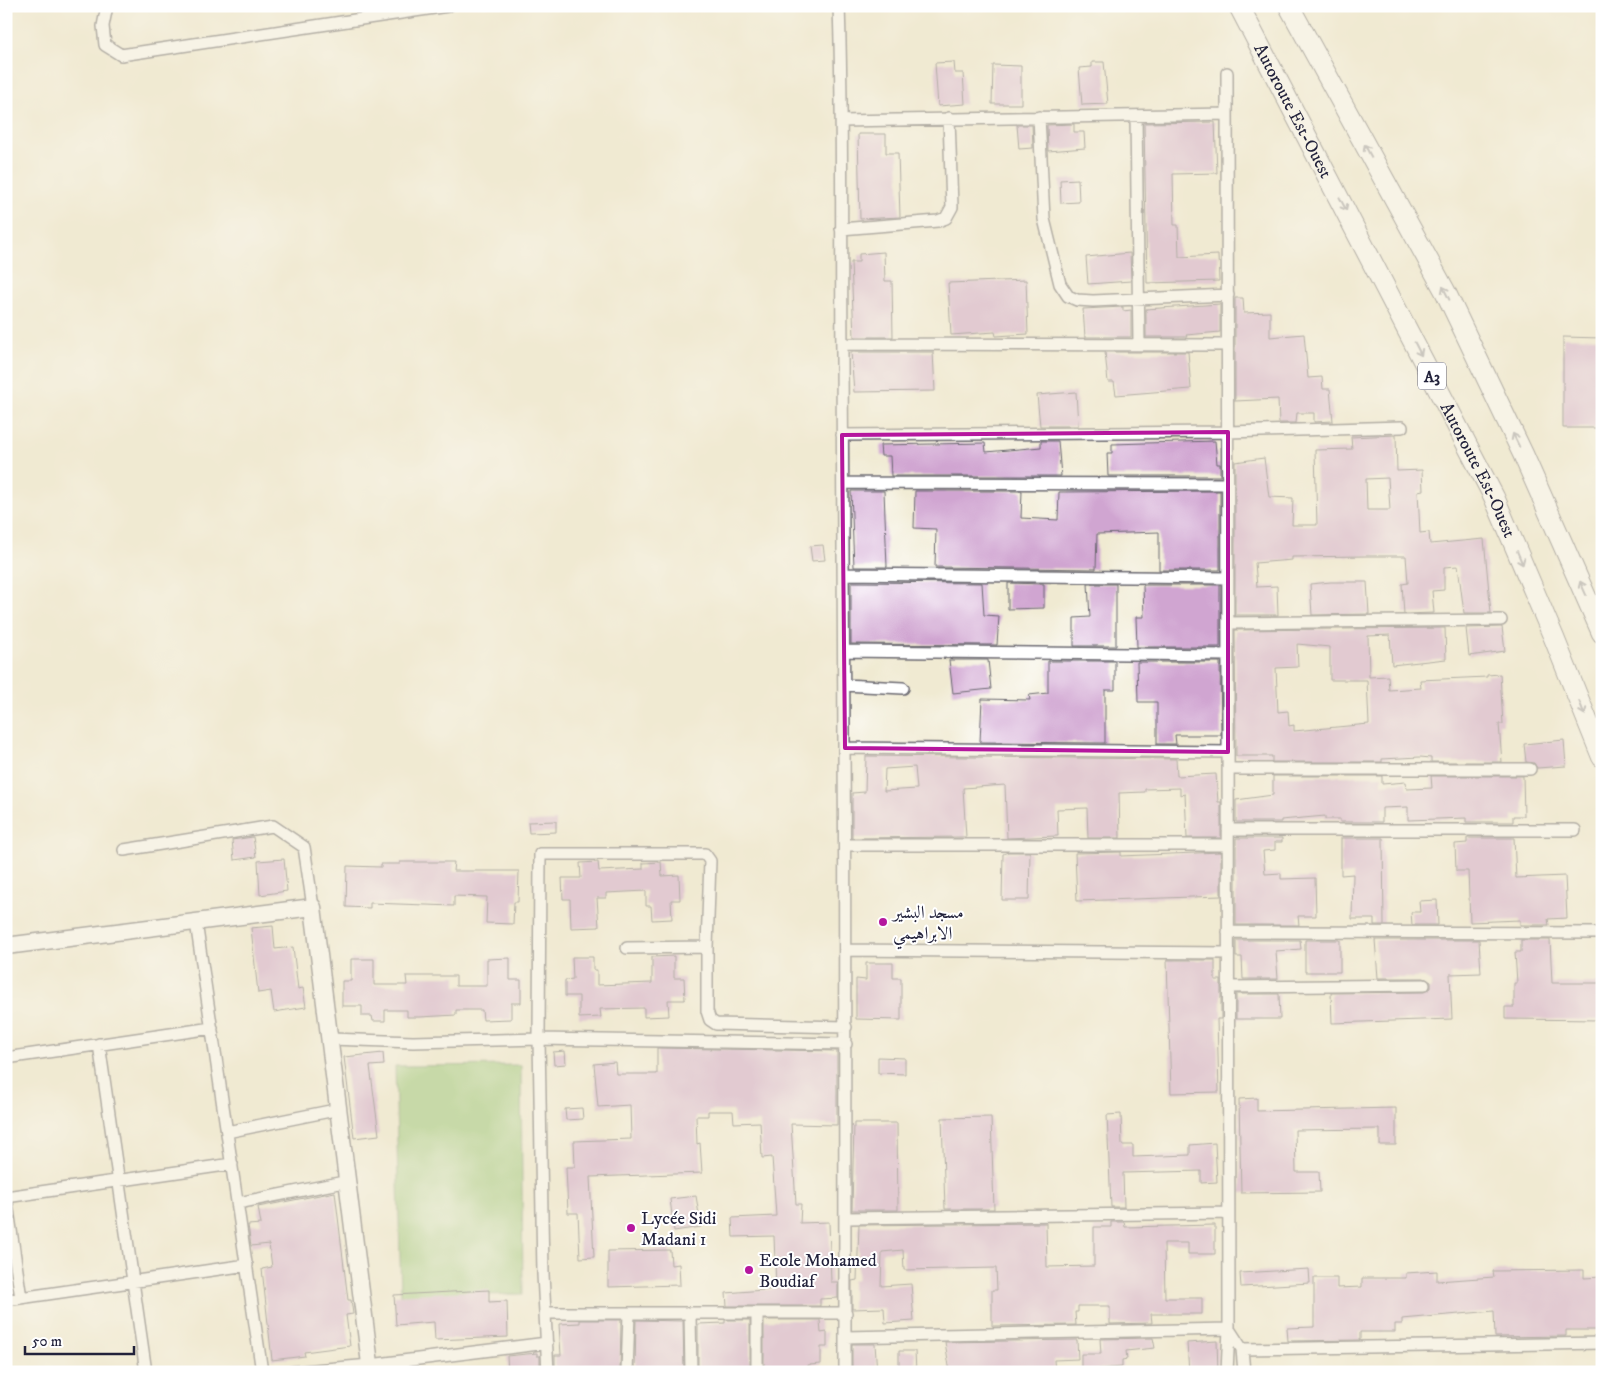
<svg xmlns="http://www.w3.org/2000/svg" width="1608" height="1378" font-family="'IM FELL DW Pica',Amiri,serif">
  <style>
    .green { fill: #95c675; stroke: #5c7458 }
    .building { fill: #d0a5d1; fill-rule: evenodd }
    .lines { fill: none; stroke-linecap: round; stroke-linejoin: round }
    .street-casing { stroke: #6a6870; stroke-width: 14 }
    .secondary-casing { stroke: #6a6870; stroke-width: 19 }
    .highway-casing { stroke: #6a6870; stroke-width: 22 }
    .street { stroke: #fff; stroke-width: 11 }
    .secondary { stroke: #fff; stroke-width: 16 }
    .highway { stroke: #fff; stroke-width: 20 }
    .oneway { stroke: #9c9ca7 }
    .marked { fill: none; stroke: #b5179e; stroke-width: 4; stroke-linejoin: round }
    .poi-dot { fill: #b5179e; stroke: #fff; stroke-width: 2 }
    .labels { text-anchor: middle; stroke-width: 4; stroke-linejoin: round; paint-order: stroke }
    .shield { fill: #fff; stroke: #646476; stroke-width: 1 }
    .shield-label { font-size: 16px; font-weight: bold; fill: #22223b }
    .street-label { font-size: 18px; fill: #22223b; stroke: #fff }
    .poi-label { font-size: 18px; fill: #22223b; stroke: #fff; text-anchor: start }
  </style>
  <rect width="100%" height="100%" fill="#fff"/>
  <filter id="ink" filterUnits="userSpaceOnUse"><feTurbulence type="fractalNoise" baseFrequency=".02" numOctaves="2"/><feDisplacementMap in="SourceGraphic" scale="10" xChannelSelector="R" yChannelSelector="G"/><feConvolveMatrix kernelMatrix="1 2 1 2 8 2 1 2 1" color-interpolation-filters="sRGB"/></filter>
  <filter id="wash" filterUnits="userSpaceOnUse"><feTurbulence type="fractalNoise" baseFrequency=".0096" numOctaves="4" result="noise"/><feDisplacementMap in="SourceGraphic" scale="20" xChannelSelector="R" yChannelSelector="G"/><feGaussianBlur stdDeviation="1.12" result="paint"/><feColorMatrix in="noise" values="0 0 0 0 0 0 0 0 0 0 0 0 0 0 0 0 0 1.4 0 .05"/><feComposite in="paint" operator="in"/></filter>
  <g filter="url(#wash)">
    <rect width="100%" height="100%" fill="#f0ead2"/>
    <path class="green" d="M521,1065L523,1294L401,1297L395,1066Z"/>
    <g id="blocks">
      <path class="building" d="M954,62L955,73H963L965,104L938,106L935,63Z
        M1092,62H1104L1108,104L1082,105L1079,68L1092,67Z
        M993,65L1021,66V104H992Z
        M1215,122L1217,173L1173,174L1174,225H1178L1179,257L1218,255L1219,281L1147,283L1144,123Z
        M1074,124V132H1084L1085,148L1048,151L1047,125Z
        M1017,125H1032L1033,148L1019,149Z
        M858,134H886V153H898L900,217L860,219Z
        M1078,179L1079,202L1061,203L1060,180Z
        M884,252L885,281H892L893,337H854L851,262H859V254Z
        M1130,253L1131,281L1088,284L1086,257Z
        M1026,280L1028,334L996,336L995,332L951,335L948,283Z
        M1235,298H1243L1244,313L1270,312V337L1304,334L1308,378L1322,377L1323,389H1330L1333,421L1314,422V413H1297L1296,423H1279L1278,399L1235,401Z
        M1220,304V332L1186,335L1187,337H1146V309Z
        M1123,307V311L1131,310V337H1085L1083,309Z
        M1563,337L1602,338V428H1563Z
        M851,352H933L935,391L854,392Z
        M1105,352H1188L1191,389L1116,395L1114,382H1108Z
        M1076,392L1078,426H1040L1037,395Z
        M1396,435L1397,471L1422,470L1423,490L1418,491L1420,533L1429,532L1430,544L1484,539L1491,613H1464L1458,566L1444,567V590L1432,591L1434,613L1404,614L1402,584L1408,583L1406,556H1366L1292,557V560L1255,563L1257,587L1277,586L1278,615H1235V462L1264,458L1269,497L1293,498L1292,525H1317L1315,450L1352,449L1351,437ZM1388,478L1390,510H1367L1366,479Z
        M1041,441H1058L1061,476H891L890,456H881L880,445L985,443L986,452L1041,447Z
        M1215,441L1217,464H1220V476H1108L1107,453H1112V444Z
        M851,491H884L887,567H854Z
        M915,491H1022L1021,518L1058,520L1059,492L1220,491V570H1159V532L1097,534L1096,569L935,567L936,529L914,528Z
        M823,545L825,560L812,561L810,546Z
        M851,582L982,583L984,615L999,616L997,645L851,644Z
        M1331,582H1367L1369,614L1312,615L1310,584Z
        M1008,583L1044,584V608L1008,609Z
        M1088,584H1116V646H1074V618L1090,617Z
        M1143,585H1220V647H1137L1136,617H1144Z
        M1502,627L1505,651L1469,656L1466,628Z
        M1445,628L1446,659L1392,665L1390,635L1368,636L1369,677L1388,676L1389,690L1421,688L1420,680L1487,677V675L1500,674L1503,724H1499L1502,762H1431V758L1420,757L1382,759V762H1272V756H1236L1235,630ZM1297,644L1330,647V680H1367L1369,724L1294,731V725L1289,726L1288,711L1278,712L1276,668L1298,667Z
        M949,660H988L991,689L953,693Z
        M1048,661H1115V690H1105V743L980,742L982,699L1030,700L1029,695L1048,693Z
        M1137,662H1220L1221,735H1175L1176,744H1157V702H1138Z
        M1564,740L1566,766L1537,768L1534,763L1526,762L1524,744Z
        M866,756L1176,759L1177,776L1216,774L1218,802H1221V838H1187L1185,794L1180,795V788L1145,789V792L1119,793L1120,838H1088L1087,808L1057,809L1058,836L1007,838L1005,785L963,788L966,837L852,838V793L865,792ZM915,767L917,789L884,791L885,769Z
        M1273,776H1382V784L1406,782L1407,789L1432,788L1431,776H1523L1524,816H1513V822H1466V818L1408,820V807L1382,808V822H1340V819H1325V816L1281,820V822H1236V800L1273,795Z
        M556,821V832L529,833L528,822Z
        M253,837L256,857L234,860L232,840Z
        M1236,838H1282V842H1275V850L1263,851L1265,874L1281,873V879L1315,878L1316,916H1298L1299,925H1236Z
        M1341,838H1383L1384,925H1374V919H1352L1353,874L1341,875Z
        M1467,838H1514L1516,878L1565,876L1567,918L1548,919L1549,925H1520V920L1470,922L1468,871H1456L1455,844L1467,843Z
        M1008,852H1030L1029,900H1002L1003,854Z
        M1121,852V856L1221,852V896L1077,901L1075,853Z
        M284,859L287,891L260,895L258,861Z
        M400,862H454L453,871H519L518,902H514L513,924L486,923L487,897L454,896V906L370,903V908L346,907L347,866L381,867V864H400Z
        M598,862L599,871L643,869V863L661,862L662,876L679,875L680,900H671L672,919L652,920L651,906H646V891L606,893V898H597L599,927L571,928L570,899H563L562,878H581L580,863Z
        M1437,900L1438,925H1412L1411,912H1420L1419,901Z
        M273,926L275,949L293,947L298,989L303,988L306,1007L274,1012L271,991L258,993L251,928Z
        M1236,940H1300L1301,949L1276,951L1278,979H1243L1242,957H1236Z
        M1305,940H1340V972H1305Z
        M1375,940H1479L1481,973L1450,974L1452,1019L1332,1023L1331,993L1424,992L1431,988V982L1424,978H1378Z
        M1521,940H1550L1552,983H1602V1020L1505,1019V1007H1514V983H1517L1515,952H1521Z
        M674,956V978H684L685,1000H668L669,1016L644,1017V1008L600,1009L601,1017L579,1018V996H565V980L573,979L572,957H593V970H597V985L652,983V957Z
        M510,958V980H521V1003H511V1019L483,1020L482,1010H456V1015L420,1017H407V1010H385V1021H373L372,1016H362V1006H342V981H351V959H374V985H407L406,976H456V986H487V959Z
        M1167,960H1215V980H1221V1019H1217L1219,1092L1171,1093Z
        M866,963H893V978H901V1020L856,1019V979L866,980Z
        M1236,994H1279L1280,1019H1236Z
        M657,1048L837,1051V1125L791,1124L796,1204H801L800,1223L829,1222L831,1282H838V1298L820,1299V1306H727L726,1293L776,1289L774,1236L733,1237L732,1218L776,1216L772,1157L762,1158L760,1122L734,1123L733,1111H708V1116H696L697,1144L700,1143L702,1173L590,1177L594,1257L580,1258L578,1213H568L566,1167H575L574,1141L631,1139L630,1105L598,1107L594,1064L615,1062L616,1074H657Z
        M565,1051L566,1064L554,1065L553,1052Z
        M383,1053L384,1065L370,1066L379,1135L354,1138L344,1057Z
        M878,1057L905,1058V1074L878,1073Z
        M1257,1098V1111L1396,1108V1145H1380V1129L1295,1130L1296,1172H1319L1320,1192L1241,1193L1239,1099Z
        M582,1108L583,1119L566,1120L565,1109Z
        M1121,1114L1122,1145H1133V1157L1190,1155V1145L1215,1143L1217,1182L1201,1183V1171L1123,1173L1124,1207H1111L1107,1115Z
        M991,1117L994,1209H945L942,1118Z
        M854,1123H897L898,1210H852Z
        M335,1192L348,1300H351L353,1314L346,1315L350,1346L304,1352L305,1356L272,1360L262,1269L272,1267L269,1244L251,1246L248,1225L261,1224L258,1207Z
        M696,1196L701,1227L674,1231L670,1199Z
        M1111,1222H1124L1125,1227L1215,1225V1254H1188V1243H1164L1165,1298H1202V1314H1151L1152,1323L1110,1324V1306H1078V1312H1075L1076,1325L992,1326V1290H997L996,1268L904,1270L903,1250L882,1252L881,1286L911,1284L914,1321L885,1323L884,1308L852,1309V1281L857,1280L859,1225L1046,1223L1047,1267L1094,1266V1227H1111Z
        M670,1250L671,1265L679,1264L680,1285L608,1287V1251Z
        M1309,1269L1310,1283L1241,1287L1240,1273Z
        M1584,1270V1278L1602,1277V1330H1566V1336L1495,1337L1494,1311L1402,1319V1324H1395V1332H1360V1340L1288,1341L1287,1328L1314,1327V1278H1337V1288L1362,1287V1278H1406V1273L1437,1271V1281L1494,1277L1493,1271Z
        M489,1290V1302L507,1301L508,1337L435,1340L434,1322L396,1325L394,1295Z
        M580,1320H621L620,1372H555V1355H561L559,1324L580,1323Z
        M636,1320L683,1321L684,1372H635Z
        M725,1320H750V1372H698V1324L725,1323Z
        M764,1320H820L821,1333L827,1332V1347H821V1364L808,1365L809,1372H764Z
        M1153,1338L1155,1348L1126,1351L1127,1359L1122,1360V1367L1099,1369V1372H1081V1354H1101L1100,1339Z
        M1077,1340L1078,1359L1054,1360L1055,1372H950L945,1342Z
        M1217,1341L1218,1372H1189L1187,1343Z
        M852,1344H875L877,1372H852Z
        M899,1351H915L916,1372H899Z
        M537,1353V1356H540V1372H508L507,1356Z"/>
    </g>
  </g>
  <g filter="url(#ink)">
    <use href="#blocks" fill-opacity="0" stroke="#6a6870" stroke-width="1"/>
    <g class="lines">
      <g class="street-casing">
        <path id="street" d="M107,6L103,26L105,45L121,55L448,6
          M839,6C843,123 841,239 842,356C845,695 845,1033 845,1372
          M1227,73L1229,1329L1242,1349L1244,1372
          M1136,116L1139,344
          M1039,117L1044,219L1060,284L1068,296L1077,300L1093,301L1228,295
          M842,121L1227,114
          M841,229L938,221L946,218L952,207L949,118
          M842,344L1227,345
          M842,435L1228,432L1402,427
          M843,483L1228,484
          M844,574L1228,578
          M1228,623L1501,620
          M844,651L1228,655
          M844,685L903,688
          M845,748L1228,752
          M1228,769H1530
          M1228,830H1575
          M845,845H1228
          M124,850L273,826L304,847L313,907
          M196,922L262,1372
          M1228,932L1602,933
          M627,948L707,947V1011L710,1020L716,1024L846,1027
          M846,950L1228,953
          M1228,987L1424,985
          M331,1039L413,1042L539,1039L846,1044
          M99,1044L146,1372
          M6,1058L212,1028
          M227,1132L340,1109
          M6,1196L21,1298
          M6,1197L232,1164
          M238,1203L349,1181
          M846,1218L1228,1213
          M6,1300L247,1265
          M546,1313H846
          M690,1314L691,1372
          M845,1337L1229,1329L1227,1372
          M1242,1349L1602,1343
          M292,1372L370,1365L547,1343
          M548,1372L543,1274L539,1039L540,854H705L710,861L707,947
          M627,1372L629,1314
          M757,1372V1314"/>
      </g>
      <g class="secondary-casing">
        <path id="secondary" d="M6,946L313,907L371,1372"/>
      </g>
      <g class="highway-casing">
        <g id="highway">
          <path id="s1" d="M1239,6L1494,497L1554,638L1602,757"/>
          <path d="M1289,6L1445,291L1523,454L1602,633"/>
        </g>
      </g>
      <use href="#street" class="street"/>
      <use href="#secondary" class="secondary"/>
      <use href="#highway" class="highway"/>
    </g>
    <defs><path id="oneway-shaft" d="M-6 0H5M1.5-3L5.5 0L1.5 3" fill="none" stroke-width="1.6" stroke-linecap="round" stroke-linejoin="round" transform="scale(1.25)"/></defs>
    <g class="oneway">
      <use href="#oneway-shaft" transform="translate(1368 151) rotate(-119)"/>
      <use href="#oneway-shaft" transform="translate(1343 204) rotate(62)"/>
      <use href="#oneway-shaft" transform="translate(1446 293) rotate(-117)"/>
      <use href="#oneway-shaft" transform="translate(1418 349) rotate(63)"/>
      <use href="#oneway-shaft" transform="translate(1516 440) rotate(-116)"/>
      <use href="#oneway-shaft" transform="translate(1520 558) rotate(67)"/>
      <use href="#oneway-shaft" transform="translate(1583 588) rotate(-114)"/>
      <use href="#oneway-shaft" transform="translate(1582 708) rotate(68)"/>
    </g>
  </g>
  <path d="M0 0H1608V1378H0ZM1228,432V752L845,748L842,435Z" fill="#f0ead2" fill-opacity=".55" fill-rule="evenodd"/>
  <path class="marked" d="M1228,432V752L845,748L842,435Z"/>
  <g class="poi-dot">
    <circle cx="883" cy="922" r="5"/>
    <circle cx="631" cy="1228" r="5"/>
    <circle cx="749" cy="1270" r="5"/>
  </g>
  <g class="labels">
    <rect class="shield" x="1418" y="362.5" width="28" height="27" rx="4"/>
    <g class="shield-label">
      <text x="1432" y="382">A3</text>
    </g>
    <g class="street-label">
      <text dy="6" stroke="none"><textPath href="#s1" startOffset="118">Autoroute Est-Ouest</textPath></text>
      <text dy="6" stroke="none"><textPath href="#s1" startOffset="522">Autoroute Est-Ouest</textPath></text>
    </g>
    <g class="poi-label">
      <text x="893" y="918">مسجد البشير<tspan x="893" dy="21">الابراهيمي</tspan></text>
      <text x="641" y="1224">Lycée Sidi<tspan x="641" dy="21">Madani 1</tspan></text>
      <text x="759" y="1266">Ecole Mohamed<tspan x="759" dy="21">Boudiaf</tspan></text>
    </g>
  </g>
  <rect width="1608" height="1378" fill="none" stroke="#fff" stroke-width="25"/>
  <path d="M25 1346v8h109v-8" fill="none" stroke="#22223b" stroke-width="2.5"/>
  <text x="32" y="1346" font-size="15" fill="#22223b" stroke="#ffffff" stroke-width="4" paint-order="stroke">50 m</text>
</svg>
